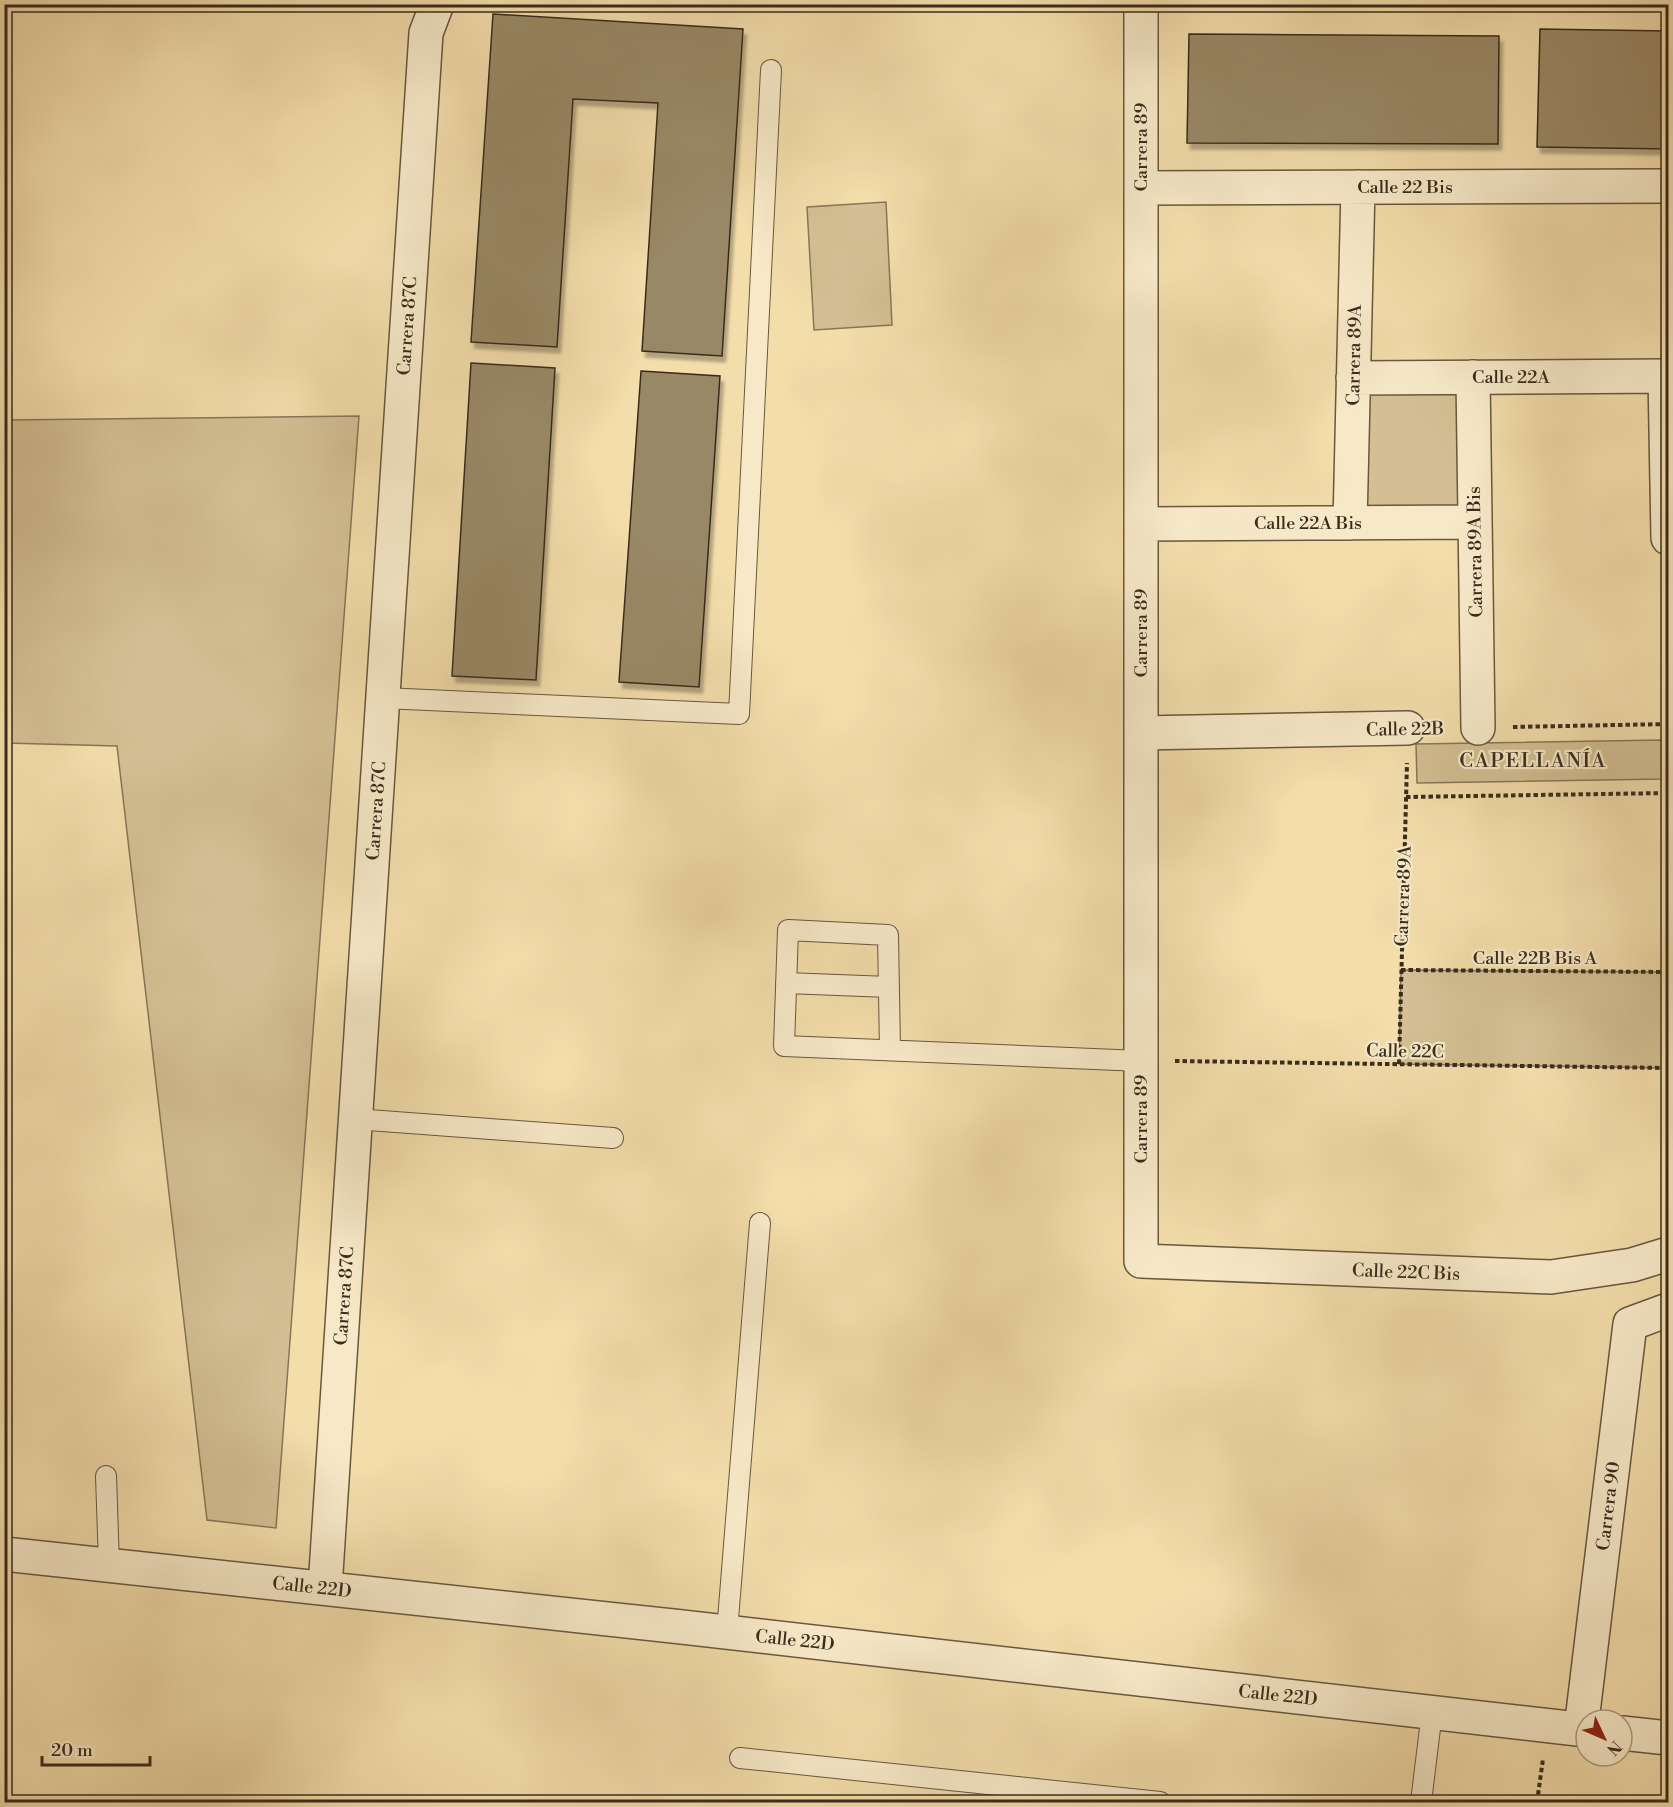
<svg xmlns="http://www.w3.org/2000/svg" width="1673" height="1807" font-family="'Libre Bodoni',serif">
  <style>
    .green { fill: #d3bf93; stroke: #867658; stroke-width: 1.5 }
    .building { fill: #986; stroke: #382c1c; stroke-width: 1.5; filter: url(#shadow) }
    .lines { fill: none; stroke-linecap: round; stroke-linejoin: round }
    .lane-casing { stroke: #675840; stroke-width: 22 }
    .street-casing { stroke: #675840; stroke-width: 36 }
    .path { stroke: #382c1c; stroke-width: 4; stroke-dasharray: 4.5 3; stroke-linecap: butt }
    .lane { stroke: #f7e9c8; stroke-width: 20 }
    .street { stroke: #f7e9c8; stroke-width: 33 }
    .labels { text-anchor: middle; stroke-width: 4.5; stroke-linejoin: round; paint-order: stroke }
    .street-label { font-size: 18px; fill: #382c1c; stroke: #f7e9c8 }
    .neighbourhood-label { font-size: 20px; letter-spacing: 1.5px; fill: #382c1c; stroke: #f7e9c8 }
  </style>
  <defs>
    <filter id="shadow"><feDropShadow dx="3.5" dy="6" stdDeviation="1.5" flood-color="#0004"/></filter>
  </defs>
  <rect width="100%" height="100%" fill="#f3ddab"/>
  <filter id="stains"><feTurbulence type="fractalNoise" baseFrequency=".00333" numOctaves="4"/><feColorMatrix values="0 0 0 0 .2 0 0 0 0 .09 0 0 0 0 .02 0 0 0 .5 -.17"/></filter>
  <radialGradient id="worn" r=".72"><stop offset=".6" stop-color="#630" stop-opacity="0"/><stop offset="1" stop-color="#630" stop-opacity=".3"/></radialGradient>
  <path class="green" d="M886,202L892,325L814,330L807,207Z
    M1359,384H1468L1465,514L1355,516Z
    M359,416L276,1528L207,1520L117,746L5,743V420Z
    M1663,740V779L1417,783L1416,744Z
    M1401,970L1668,972V1068L1399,1064Z"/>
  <path class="building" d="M493,14L743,29L722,356L642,351L658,103L573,99L557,347L471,342Z
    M1540,29L1668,31V149L1537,147Z
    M1189,34L1499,36L1498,144L1187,143Z
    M471,363L555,368L536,680L452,676Z
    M641,371L720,376L699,687L619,682Z"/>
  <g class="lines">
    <g class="lane-casing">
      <path id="lane" d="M383,698L739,714L771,70
        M786,983L889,987
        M890,1050L888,935L788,930L784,1046L1141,1061
        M355,1119L613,1138
        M106,1476L109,1565
        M727,1632L760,1223
        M740,1758L1160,1802
        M1421,1802L1432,1712"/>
    </g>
    <g class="street-casing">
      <path id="street" d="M1141,4V1261L1551,1277L1632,1265L1668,1254
        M1141,188L1668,186
        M1665,376L1668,538
        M1473,377L1478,728
        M1353,378L1668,376
        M1350,523L1358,187
        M1141,524L1475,522
        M1141,733L1408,728
        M4,1554L682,1627L1586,1730
        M325,1588L426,33L437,4
        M1581,1729L1630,1324L1668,1310
        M1622,1733L1668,1738"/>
    </g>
    <path class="path" d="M1513,727L1668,724
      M1406,797L1668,793
      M1401,970L1668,972
      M1175,1061L1668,1068
      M1399,1064L1407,763
      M1537,1802L1543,1759"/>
    <use href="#lane" class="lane"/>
    <use href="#street" class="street"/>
  </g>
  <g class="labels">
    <g class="street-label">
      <text transform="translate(1141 147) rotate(-90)" y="6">Carrera 89</text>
      <text x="1405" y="193">Calle 22 Bis</text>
      <text transform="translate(407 326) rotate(-86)" y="6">Carrera 87C</text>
      <text transform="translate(1354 355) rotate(-89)" y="6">Carrera 89A</text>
      <text x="1511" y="383">Calle 22A</text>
      <text x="1308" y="529">Calle 22A Bis</text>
      <text transform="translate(1475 552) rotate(-91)" y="6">Carrera 89A Bis</text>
      <text transform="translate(1141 633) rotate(-90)" y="6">Carrera 89</text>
      <text transform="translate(1405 729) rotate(-1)" y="6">Calle 22B</text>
      <text transform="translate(376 811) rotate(-86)" y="6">Carrera 87C</text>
      <text transform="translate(1403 896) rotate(-88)" y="6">Carrera 89A</text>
      <text x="1535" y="964">Calle 22B Bis A</text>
      <text transform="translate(1405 1051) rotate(1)" y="6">Calle 22C</text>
      <text transform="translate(1141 1119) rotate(-90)" y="6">Carrera 89</text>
      <text transform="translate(1406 1272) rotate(2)" y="6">Calle 22C Bis</text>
      <text transform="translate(344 1296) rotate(-86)" y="6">Carrera 87C</text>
      <text transform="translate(1608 1506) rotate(-83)" y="6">Carrera 90</text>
      <text transform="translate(312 1587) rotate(6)" y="6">Calle 22D</text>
      <text transform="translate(795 1640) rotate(6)" y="6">Calle 22D</text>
      <text transform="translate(1278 1695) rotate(6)" y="6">Calle 22D</text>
    </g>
    <g class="neighbourhood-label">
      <text x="1533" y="767">CAPELLANÍA</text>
    </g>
  </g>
  <rect width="1673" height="1807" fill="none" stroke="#f3ddab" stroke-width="24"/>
  <rect x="6" y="6" width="1661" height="1795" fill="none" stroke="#382c1c" stroke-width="3"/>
  <rect x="12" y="12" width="1649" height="1783" fill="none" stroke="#382c1c" stroke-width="1.5"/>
  <g transform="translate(1604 1738) rotate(134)"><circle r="28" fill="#f7e9c8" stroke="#ab9d83" stroke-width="1.5"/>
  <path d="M0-4.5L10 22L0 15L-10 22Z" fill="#8f2418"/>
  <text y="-9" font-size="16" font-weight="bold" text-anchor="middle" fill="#382c1c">N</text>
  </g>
  <path d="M42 1756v9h108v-9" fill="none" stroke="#382c1c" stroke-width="3"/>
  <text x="51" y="1756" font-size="18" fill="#382c1c" stroke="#f7e9c8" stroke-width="4.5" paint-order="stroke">20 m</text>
  <rect width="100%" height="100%" filter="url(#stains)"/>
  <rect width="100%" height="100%" fill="url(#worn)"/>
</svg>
